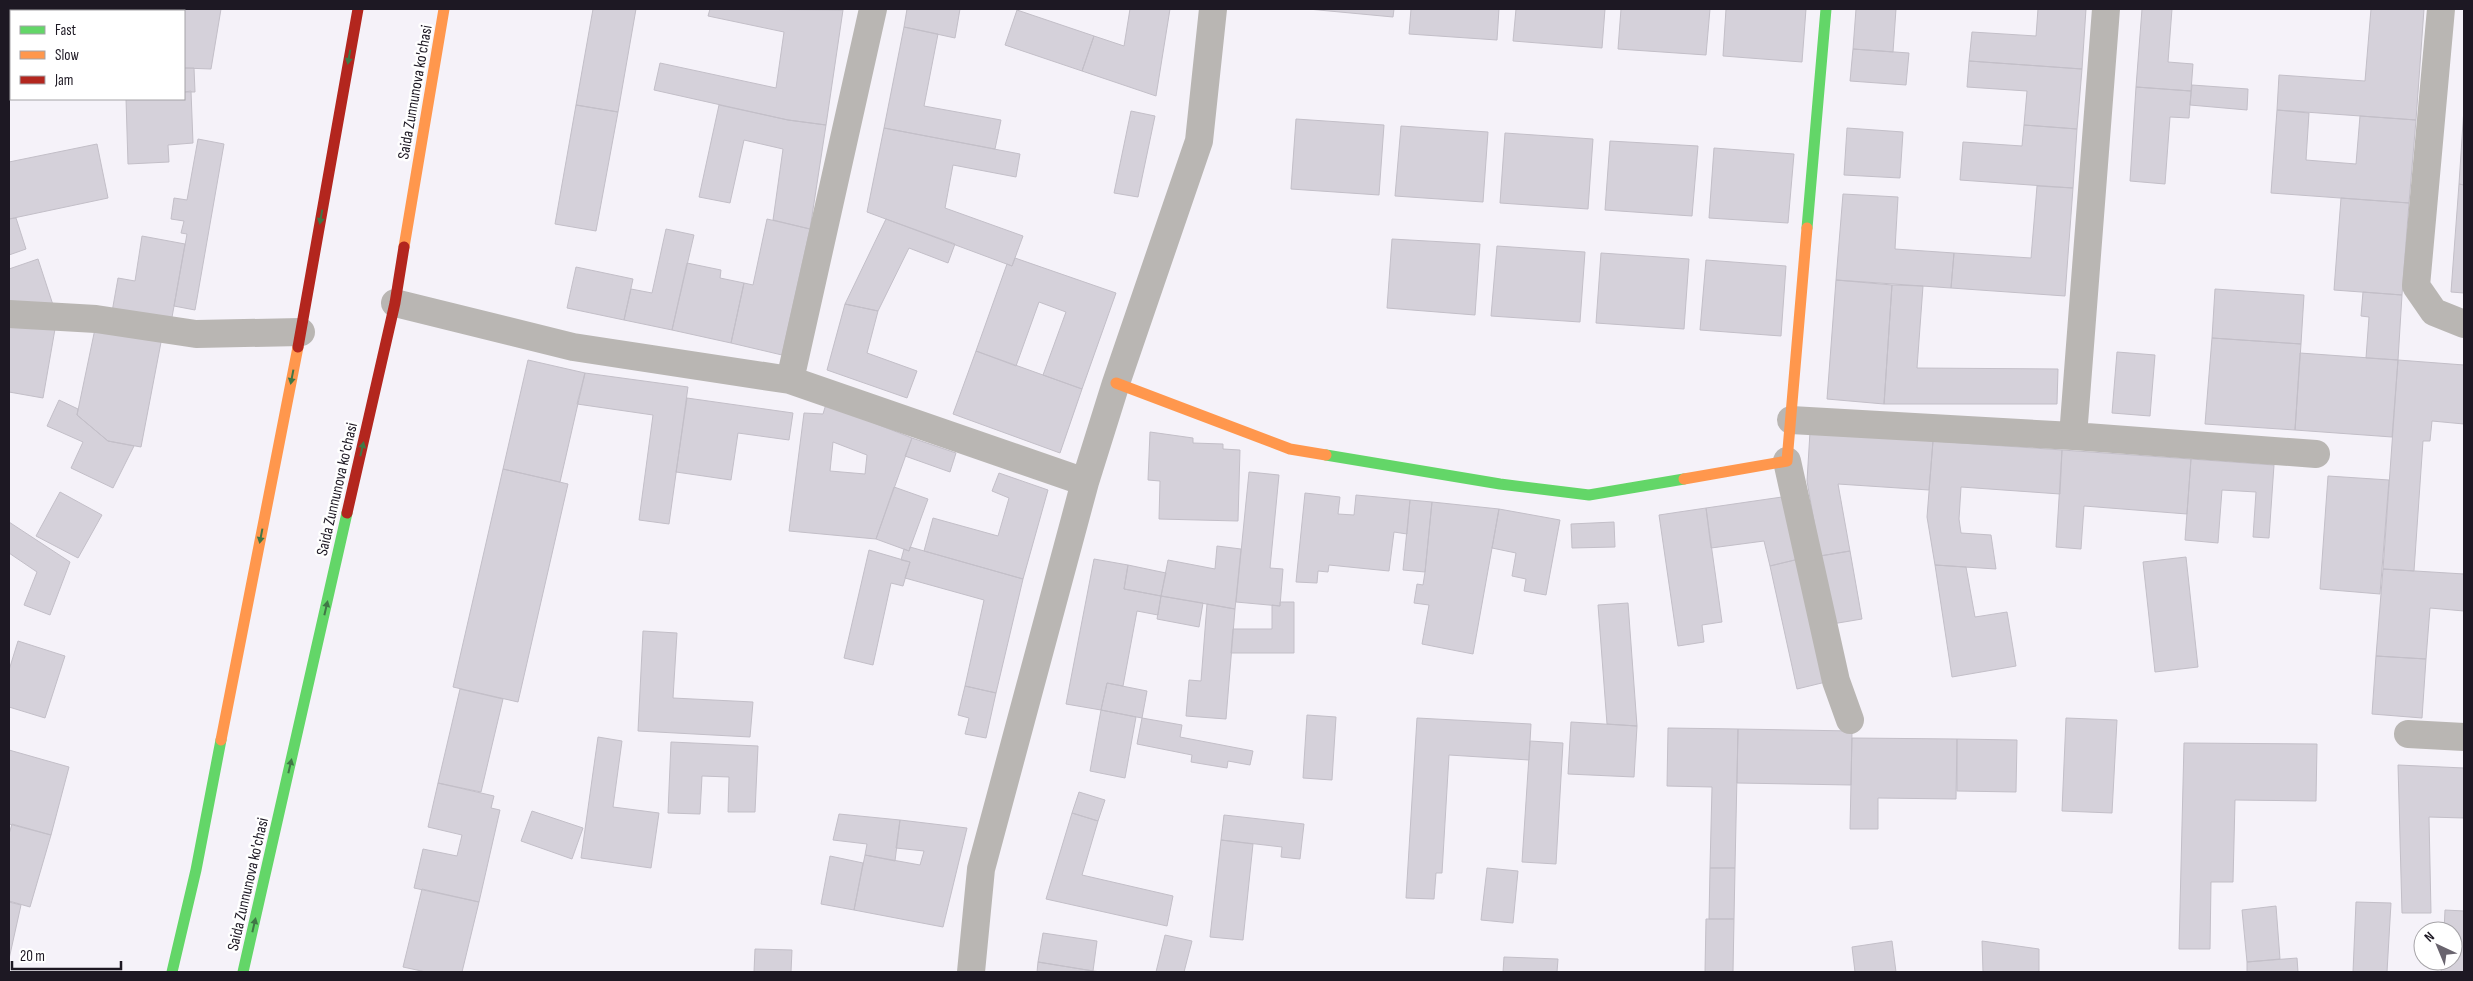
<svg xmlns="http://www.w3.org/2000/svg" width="2473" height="981" font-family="'Sofia Sans Condensed',sans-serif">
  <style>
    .building { fill: #d5d1da; stroke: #c3bfc8; fill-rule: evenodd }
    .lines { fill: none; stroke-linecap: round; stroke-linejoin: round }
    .street { stroke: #b9b6b3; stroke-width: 28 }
    .fast { stroke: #63d668; stroke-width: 11 }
    .slow { stroke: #ff974d; stroke-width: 11 }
    .jam { stroke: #b3261e; stroke-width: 11 }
    .oneway { fill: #407746 }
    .labels { text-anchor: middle; stroke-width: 5; stroke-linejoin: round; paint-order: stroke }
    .street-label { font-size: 16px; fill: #1d1823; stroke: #fff }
  </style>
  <rect width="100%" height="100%" fill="#f5f2f9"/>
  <path class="building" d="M137,9H221L211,69L184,68V11H136Z
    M593,9H636L618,112L576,105Z
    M710,9L843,10L826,125L788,120L654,90L660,63L776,88L784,32L708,16Z
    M907,9H960L955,38L904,27Z
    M1130,9H1170L1156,96L1082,71L1094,36L1124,46Z
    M1308,9H1394L1393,17Z
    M1411,9H1499L1497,40L1409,34Z
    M1516,9H1605L1602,48L1513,41Z
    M1621,9H1710L1706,55L1618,49Z
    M1726,9H1806L1802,62L1723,56Z
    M1856,9H1896L1893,52L1853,49Z
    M2038,9H2086L2082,69L1969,61L1972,32L2036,36Z
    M2142,9H2172L2168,62L2193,64L2191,91L2136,87Z
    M2371,9H2424L2416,120L2277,110L2279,75L2365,81Z
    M1017,10L1094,36L1082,71L1005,45Z
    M904,27L938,34L924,106L1001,120L995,149L884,128Z
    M1853,49L1909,53L1906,85L1850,81Z
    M1969,61L2082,69L2077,129L2024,125L2027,91L1967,87Z
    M184,68H194L195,92H184Z
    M2192,85L2248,89L2247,110L2190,105Z
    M2136,87L2191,91L2189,118L2170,117L2165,184L2130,181Z
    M191,91L193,143L168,145L169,162L128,164L126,99H184V92Z
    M576,105L618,112L596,231L555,224Z
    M719,105L788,120L826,125L810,229L773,220L783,149L744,140L730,203L699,197Z
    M2464,108V185L2459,184Z
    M2277,110L2309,113L2306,160L2356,164L2360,116L2416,120L2409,203L2271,193Z
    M1131,111L1155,116L1138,197L1114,193Z
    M1296,119L1384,125L1379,195L1291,189Z
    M2024,125L2077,129L2073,188L1960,180L1963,142L2022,146Z
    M1401,126L1488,132L1483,202L1395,196Z
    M884,128L1020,154L1016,177L953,165L945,208L1023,236L1012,266L867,212Z
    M1847,128L1903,132L1900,178L1844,175Z
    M1505,133L1593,139L1588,209L1500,203Z
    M198,139L224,144L195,310L174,306L187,234L181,233L184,221L171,219L174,198L187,200Z
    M1610,141L1698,146L1692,216L1605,210Z
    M97,144L108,198L9,219V162Z
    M1714,148L1794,154L1788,223L1709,218Z
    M2459,184L2464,185V293L2451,292Z
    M2037,186L2073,188L2065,296L1951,288L1954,253L2031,258Z
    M1843,194L1898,197L1895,249L1954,253L1951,288L1836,280Z
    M2341,198L2409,203L2402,295L2334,290Z
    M16,218L26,249L9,255V219Z
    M767,219L810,229L782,355L731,343L744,283L753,285Z
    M886,219L955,244L948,263L909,248L878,311L845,304Z
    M666,229L694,235L672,330L624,320L631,289L652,293Z
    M142,236L185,244L171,323L112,312L118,278L135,281Z
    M1392,239L1480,244L1475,315L1387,308Z
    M1497,246L1585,252L1580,322L1491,316Z
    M1601,253L1689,259L1684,329L1596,323Z
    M1015,258L1116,293L1082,389L1043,375L1066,312L1039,302L1016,366L976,351L1007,264L1012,266Z
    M38,259L54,308L9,310V269Z
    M1706,260L1786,266L1781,336L1700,330Z
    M687,263L721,270L720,278L744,283L731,343L672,330Z
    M576,267L633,279L624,320L567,308Z
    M1836,280L1892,285L1884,404L1827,399Z
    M1892,285L1923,286L1917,368L2058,369L2057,404H1884Z
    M2215,289L2304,295L2301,344L2212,338Z
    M2363,292L2402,295L2398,360L2366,358L2369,317L2361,316Z
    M845,304L878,311L867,353L917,371L907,398L827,370Z
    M9,321L55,329L43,398L9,392Z
    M96,324L162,337L141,447L108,441L77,415Z
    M2212,338L2301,344L2295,430L2205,424Z
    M976,351L1082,389L1060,453L953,414Z
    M2117,352L2155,355L2150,416L2112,413Z
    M2300,353L2398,360L2392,437L2295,430Z
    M528,360L585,373L560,482L503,469Z
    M2398,360L2464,365V424L2432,421L2430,441H2423L2414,571L2383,569Z
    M585,373L688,387L669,524L639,520L653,415L577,404Z
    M687,398L793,413L789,440L738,433L731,480L676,472Z
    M59,400L78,409L77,415L108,441L134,446L113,488L71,468L83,442L47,426Z
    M826,404L912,438L876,539L789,531L804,413L823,414ZM833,442L867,455L865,474L830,471Z
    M1150,432L1193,438V443L1223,444V449L1240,450L1238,521L1159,519L1160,481L1148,480Z
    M1810,432L1933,441L1929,490L1838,484L1850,551L1820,556L1807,481Z
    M912,438L956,453L950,472L905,456Z
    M1933,441L2062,450L2060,494L1961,487L1959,519L1961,533L1991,535L1996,569L1935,565L1927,517Z
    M2062,450L2191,459L2187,514L2084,506L2081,549L2056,547Z
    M2191,459L2274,465L2269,538L2253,537L2256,492L2222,490L2218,543L2185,540Z
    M503,469L568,484L518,702L453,687Z
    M1249,472L1279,475L1270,568L1283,569L1280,606L1236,602Z
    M999,473L1048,490L1023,579L924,551L933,518L998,536L1009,498L992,491Z
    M2328,476L2389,480L2380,594L2320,589Z
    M894,487L928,499L909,551L876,539Z
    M60,492L102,515L78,558L36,536Z
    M1305,493L1340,497L1338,514L1354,515L1356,495L1410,500L1407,534L1394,532L1389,571L1329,565L1328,572L1318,571L1317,583L1296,582Z
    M1789,496L1803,558L1770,566L1764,541L1711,548L1706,508Z
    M1410,500L1432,502L1425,572L1403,570Z
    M1432,502L1499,509L1473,654L1422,644L1429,605L1414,603L1417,584L1423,585L1425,572Z
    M1706,508L1722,622L1702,625L1704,642L1678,646L1659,515Z
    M1499,509L1560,520L1546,595L1524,591L1526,579L1512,576L1516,553L1492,548Z
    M9,522L70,562L50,615L24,605L37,572L9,553Z
    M1614,522L1615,547L1572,548L1571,524Z
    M1217,546L1241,549L1235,609L1161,596L1168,560L1215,569Z
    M910,547L1023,579L996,693L965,686L984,600L905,578L910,562L901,560L904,549L909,551Z
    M869,550L910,562L903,586L891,583L873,665L844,658Z
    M1850,551L1862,619L1832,624L1820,556Z
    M2186,557L2198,667L2155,672L2143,562Z
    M1803,558L1830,681L1797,689L1770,566Z
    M1094,559L1128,565L1124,589L1161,596L1158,615L1137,611L1123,686L1107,683L1101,710L1066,704Z
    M1128,565L1166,573L1161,596L1124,589Z
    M1935,565L1966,567L1975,617L2007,612L2016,666L1952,677Z
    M2383,569L2464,574V611L2430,608L2426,659L2376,656Z
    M1161,596L1203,603L1199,627L1157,619Z
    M1280,602H1294V653H1231L1233,629H1272V605L1280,606Z
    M1628,603L1637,726L1607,724L1598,605Z
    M1207,604L1235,609L1226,719L1186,716L1189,680L1201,681Z
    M643,631L677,633L673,698L753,702L750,737L638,731Z
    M18,641L65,656L45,718L9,707V670Z
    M2376,656L2426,659L2422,718L2372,714Z
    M1107,683L1147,691L1142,718L1101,710Z
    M965,686L996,693L986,738L965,734L969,718L958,715Z
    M460,689L503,699L481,792L438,783Z
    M1101,710L1136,717L1125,778L1090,771Z
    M1307,715L1336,717L1332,780L1303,778Z
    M1142,718L1182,725L1180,737L1253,751L1250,765L1228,761L1227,768L1191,762L1192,755L1137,744Z
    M1417,718L1531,724L1529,760L1449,755L1442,873H1436L1434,899L1406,898Z
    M2066,718L2117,720L2112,813L2062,811Z
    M1571,722L1637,726L1634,777L1568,774Z
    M1668,728L1738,729L1735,868H1710L1712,787L1667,786Z
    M1738,729L1852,731L1851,785L1737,783Z
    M598,737L622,741L613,807L659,813L651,868L581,858Z
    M1852,738L1957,739L1956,799L1878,798V829H1850Z
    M1957,739L2017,740L2016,792L1957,791Z
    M1530,741L1563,743L1556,864L1522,862Z
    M671,742L758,746L755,812H728L729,777L702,776L700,814L668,813Z
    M2184,743L2317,744L2316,801L2235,800L2233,882H2211L2210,949H2179Z
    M9,750L69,767L51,835L9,824Z
    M2398,765L2464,768V818L2429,817L2431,913H2402Z
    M438,783L494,796L491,808L500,810L479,902L414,888L423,849L457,856L462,835L428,827Z
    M1079,792L1105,800L1098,821L1072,813Z
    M532,811L583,828L572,859L521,841Z
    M1072,813L1098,821L1082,875L1173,896L1167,926L1046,899Z
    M839,814L900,820L895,861L865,855L867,844L833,840Z
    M1224,815L1304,824L1300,859L1281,857L1282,847L1221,840Z
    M900,820L967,828L943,927L854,910L865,855L920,865L924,851L896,848Z
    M12,824L51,835L30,907L9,901V834Z
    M1221,840L1253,844L1243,940L1210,937Z
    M830,856L863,863L854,910L821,904Z
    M1487,868L1518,871L1513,923L1481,920Z
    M1710,868H1735L1734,919H1709Z
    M422,889L479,902L462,972H426L403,967Z
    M9,902L21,905L9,959Z
    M2356,902L2391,903L2387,972H2353Z
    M2276,906L2280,959L2247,962L2242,910Z
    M2445,910L2464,911V972H2441L2442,961H2453V931H2444Z
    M1706,919H1734L1733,972H1705Z
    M1043,933L1097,941L1093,971L1038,962Z
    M1165,935L1192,941L1184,972H1156Z
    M1892,941L1896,972H1855L1852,947Z
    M1982,941L2039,949V972H1983Z
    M755,949L792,950L791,972H800H754Z
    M1504,957L1558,959L1557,972H1503Z
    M2297,958L2298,972H2247V962Z
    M1038,962L1093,971L1102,972H1037Z"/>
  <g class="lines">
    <path class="street" d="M2441,9L2416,286L2434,312L2464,324
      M395,303L573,347L790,380L1085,482
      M9,314L96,319L196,334L301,332
      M790,380L873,9
      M1791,420L2073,436L2316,454
      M2073,436L2106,9
      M1787,461L1836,681L1850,720
      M2408,734L2464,737
      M971,972L981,869L1085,482L1116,383L1199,141L1213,9"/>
    <path class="fast" d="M1807,228L1826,9
      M1326,455L1500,484L1589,495L1684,479
      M172,972L196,870L221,740
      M243,972L347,513"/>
    <path class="slow" d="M404,247L444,9
      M1116,383L1290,449L1326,455
      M1684,479L1787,461L1807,228
      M221,740L298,347"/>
    <path class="jam" d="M298,347L358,9
      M347,513L395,303L404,247"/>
  </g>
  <defs><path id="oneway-solid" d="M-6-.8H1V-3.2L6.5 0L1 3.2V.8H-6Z" transform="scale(1.25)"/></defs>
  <g class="oneway">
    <use href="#oneway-solid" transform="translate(349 57) rotate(100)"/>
    <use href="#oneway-solid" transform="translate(321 217) rotate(100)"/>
    <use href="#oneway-solid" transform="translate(292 377) rotate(101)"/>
    <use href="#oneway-solid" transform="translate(362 449) rotate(-77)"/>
    <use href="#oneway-solid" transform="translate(261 536) rotate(101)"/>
    <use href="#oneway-solid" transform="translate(326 608) rotate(-77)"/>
    <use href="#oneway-solid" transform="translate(290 766) rotate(-77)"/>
    <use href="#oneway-solid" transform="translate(254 925) rotate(-77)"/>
  </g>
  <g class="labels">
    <g class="street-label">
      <text transform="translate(414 92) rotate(-80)" y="6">Saida Zunnunova ko'chasi</text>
      <text transform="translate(336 489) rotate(-77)" y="6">Saida Zunnunova ko'chasi</text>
      <text transform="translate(247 884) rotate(-77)" y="6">Saida Zunnunova ko'chasi</text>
    </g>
  </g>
  <rect width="2473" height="981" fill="none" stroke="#1d1823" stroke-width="20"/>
  <rect x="10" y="10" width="175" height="90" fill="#ffffff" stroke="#a5a3a7"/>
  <rect x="20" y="26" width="25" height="8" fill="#63d668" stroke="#a5a3a7"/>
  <text x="55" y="35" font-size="15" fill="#1d1823">Fast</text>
  <rect x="20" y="51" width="25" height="8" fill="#ff974d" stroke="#a5a3a7"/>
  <text x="55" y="60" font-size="15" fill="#1d1823">Slow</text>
  <rect x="20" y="76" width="25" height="8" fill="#b3261e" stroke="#a5a3a7"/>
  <text x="55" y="85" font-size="15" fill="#1d1823">Jam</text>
  <g transform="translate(2438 946) rotate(316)"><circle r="24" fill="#ffffff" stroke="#a5a3a7"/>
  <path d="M0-4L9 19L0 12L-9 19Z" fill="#69646e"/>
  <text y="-8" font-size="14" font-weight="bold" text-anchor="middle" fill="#1d1823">N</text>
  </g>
  <path d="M12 961v8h109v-8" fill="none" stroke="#1d1823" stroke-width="2.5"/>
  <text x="20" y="961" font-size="15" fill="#1d1823" stroke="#ffffff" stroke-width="4" paint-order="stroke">20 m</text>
</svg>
